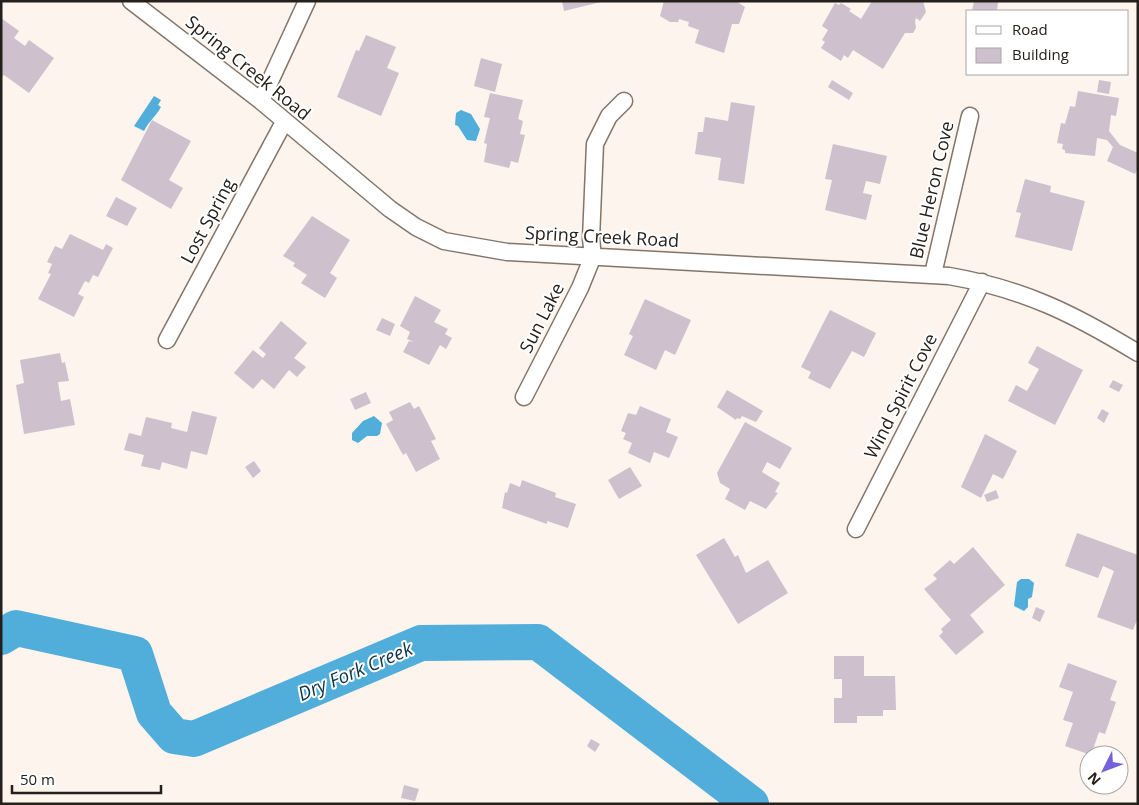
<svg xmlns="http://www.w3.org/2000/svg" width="1139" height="805" font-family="'Open Sans',sans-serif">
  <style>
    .water { fill: #51adda }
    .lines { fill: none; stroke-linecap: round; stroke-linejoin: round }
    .river { stroke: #51adda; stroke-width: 36 }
    .building { fill: #cec0cd }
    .street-casing { stroke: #83756a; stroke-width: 19 }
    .street { stroke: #fff; stroke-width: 16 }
    .labels { text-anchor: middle; stroke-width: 4; stroke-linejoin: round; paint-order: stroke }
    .street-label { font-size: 18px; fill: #26201c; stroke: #fff }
    .water-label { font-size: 19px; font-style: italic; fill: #0c3548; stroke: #fff }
  </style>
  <rect width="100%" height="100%" fill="#fdf4ed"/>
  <path class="water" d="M154,96L161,100L158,105L161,107C156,116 149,121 144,131L134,126Z
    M461,110L471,114L480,129L476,141L467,140L458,126L455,125L456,113Z
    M374,416L382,423L380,434L377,436H367L358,443L352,440V433L363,421Z
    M1021,579H1029L1034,583L1032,597L1028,599V607L1024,611L1014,606L1017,582Z"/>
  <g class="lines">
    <path class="river" d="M1,637L16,628L135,654L154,713L174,736L194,739L421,643L538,642L751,804"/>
  </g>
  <path class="building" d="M562,1H601V2L564,11Z
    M664,1H736L745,7L739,24H732L724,53L695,43L699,30L688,26L689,22L679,19L678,22H670L660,16Z
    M872,1H923L926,12L920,21L916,18L915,21L916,28L913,33H905L883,69L853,50L848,58L844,55L841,61L821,48L825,42L822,40L828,30L822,26L835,3L839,5L841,3L851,9L849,11L861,19Z
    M974,1H996L998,2L997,11H972Z
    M1,18L19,31L14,38L25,46L29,40L54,58L29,93L4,75L1,78Z
    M366,35L396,47L387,68L399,73L381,116L337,97L356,50L359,51Z
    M481,58L502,64L495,92L474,86Z
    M832,80L853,93L849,100L828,87Z
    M1099,80L1111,82L1109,94L1097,92Z
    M1078,91L1119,98L1116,116L1111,115L1109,131L1120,145L1138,153V168L1135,174L1107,161L1113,147L1107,140L1097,138L1095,156L1065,153V150L1062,149L1063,144L1057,143L1061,123L1065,124L1070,106L1075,107Z
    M490,93L523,100L518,119L523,121L520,134L525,135L518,163L511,161L509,168L484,162L487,144L484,143L490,118L484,117Z
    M731,102L755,106L744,184L718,180L721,158L695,154L698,132H703L705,117L728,121Z
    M152,120L191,141L169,180L183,188L171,209L121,180Z
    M833,144L887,156L880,184L866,181L863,193L872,195L866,220L825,210L832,180L825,179Z
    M1025,179L1051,186L1050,192L1085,201L1072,251L1015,237L1021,213L1016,212Z
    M116,197L137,208L127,226L106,216Z
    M312,216L350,240L330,273L337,278L325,298L301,283L307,275L293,266L295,263L283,256Z
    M70,234L103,250L106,244L113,248L98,277L93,275L89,283L85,281L78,294L84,297L74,317L38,299L51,274L48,273L52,264L47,262L55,246L62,249Z
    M415,296L441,310L434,322L448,329L445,334L452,338L446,349L440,345L429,365L403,352L409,341L414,342L407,339L410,332L400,326Z
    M645,299L691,320L675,355L665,350L656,370L624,355L633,336L629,334Z
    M830,310L876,333L864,357L852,351L830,389L808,378L811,372L801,367Z
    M382,318L395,324L390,336L376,330Z
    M281,321L307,343L294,358L306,367L297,377L289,370L274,389L262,379L253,389L234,373L253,350L263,358L266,354L259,348Z
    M1037,346L1083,370L1055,425L1008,401L1016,385L1027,391L1039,369L1028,363Z
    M60,353L62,363L65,362L69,381L58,382L61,401L70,399L75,425L24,434L16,385L24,383L20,360Z
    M1113,380L1123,385L1119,392L1109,387Z
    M727,390L763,411L756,422L742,416L740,419L737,418L736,420L717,407Z
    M366,392L371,403L355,410L350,399Z
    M410,402L414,409L419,406L436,439L431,441L440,459L416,472L406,453L403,455L386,424L393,420L389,412Z
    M640,406L671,419L666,432L678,437L669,458L654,452L650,463L628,453L632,443L623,439L626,433L621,431L628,413L636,415Z
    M1102,409L1109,413L1104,423L1097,418Z
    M192,411L217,417L207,455L191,451L187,469L162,462L160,470L141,466L144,455L124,450L129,433L141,436L146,417L172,423L171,428L187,432Z
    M745,422L792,448L780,469L767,462L762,472L780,483L775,492L778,493L766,509L750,501L745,510L725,499L730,489L720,483L717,473Z
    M985,434L1017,451L1003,479L993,474L981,498L961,487Z
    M254,461L261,471L253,478L245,467Z
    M630,467L642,486L619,499L608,480Z
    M522,480L556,493L555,497L576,504L568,528L547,521V524L502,508L505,492L507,493L510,483L520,487Z
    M996,490L999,498L987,502L984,495Z
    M1077,533L1138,555V617L1133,630L1097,617L1114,571L1103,566L1098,578L1065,566Z
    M724,538L735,557L738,555L746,573L768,560L788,593L738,624L696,555Z
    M973,547L1005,585L970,615L984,632L956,655L939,636L943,632L941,629L951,620L924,589L937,579L933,575L950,560L954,564Z
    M1036,607L1045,611L1040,622L1032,618Z
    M834,656H864V676H895L896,710H883V716H857V723H834V698H842V679H834Z
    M1068,663L1117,681L1110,700L1116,702L1105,734L1099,732L1091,755L1065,746L1073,723L1063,720L1073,692L1059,687Z
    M591,739L600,744L595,752L587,746Z
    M404,785L419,789L415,801L401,798Z"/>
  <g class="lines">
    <g class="street-casing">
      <path id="street" d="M131,1L261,101L390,209L416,227L444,241L507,252L949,276C1024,289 1074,314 1138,353
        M261,101L307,1
        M933,274L970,116
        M167,340L284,122
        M524,397L580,288L593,256L591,239L595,144L609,116L624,101
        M856,529L982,282"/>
    </g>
    <use href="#street" class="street"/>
  </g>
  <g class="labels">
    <g class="street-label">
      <text transform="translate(248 68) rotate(39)" y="6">Spring Creek Road</text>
      <text transform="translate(932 190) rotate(-77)" y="6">Blue Heron Cove</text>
      <text transform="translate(208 221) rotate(-62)" y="6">Lost Spring</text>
      <text transform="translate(602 237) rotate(3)" y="6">Spring Creek Road</text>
      <text transform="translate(542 318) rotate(-63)" y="6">Sun Lake</text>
      <text transform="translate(901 396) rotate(-63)" y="6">Wind Spirit Cove</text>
    </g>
    <g class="water-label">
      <text transform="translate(355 671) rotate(-23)" y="7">Dry Fork Creek</text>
    </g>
  </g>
  <rect width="1139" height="805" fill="none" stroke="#26201c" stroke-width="5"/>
  <rect x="966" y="10" width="162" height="65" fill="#ffffff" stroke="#a8a6a4"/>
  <rect x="976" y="26" width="25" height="8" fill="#ffffff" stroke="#a8a6a4"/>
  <text x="1012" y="35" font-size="15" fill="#26201c">Road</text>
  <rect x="976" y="48" width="25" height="15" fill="#cec0cd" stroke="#a8a6a4"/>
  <text x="1012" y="60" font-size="15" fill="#26201c">Building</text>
  <g transform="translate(1104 770) rotate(228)"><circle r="24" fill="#ffffff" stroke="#a8a6a4"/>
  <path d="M0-4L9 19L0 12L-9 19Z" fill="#7561db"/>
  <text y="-8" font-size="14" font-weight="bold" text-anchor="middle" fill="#26201c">N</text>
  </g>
  <path d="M12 785v8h149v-8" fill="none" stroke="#26201c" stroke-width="2.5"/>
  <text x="20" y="785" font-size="15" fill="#26201c" stroke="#ffffff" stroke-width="4" paint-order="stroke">50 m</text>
</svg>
